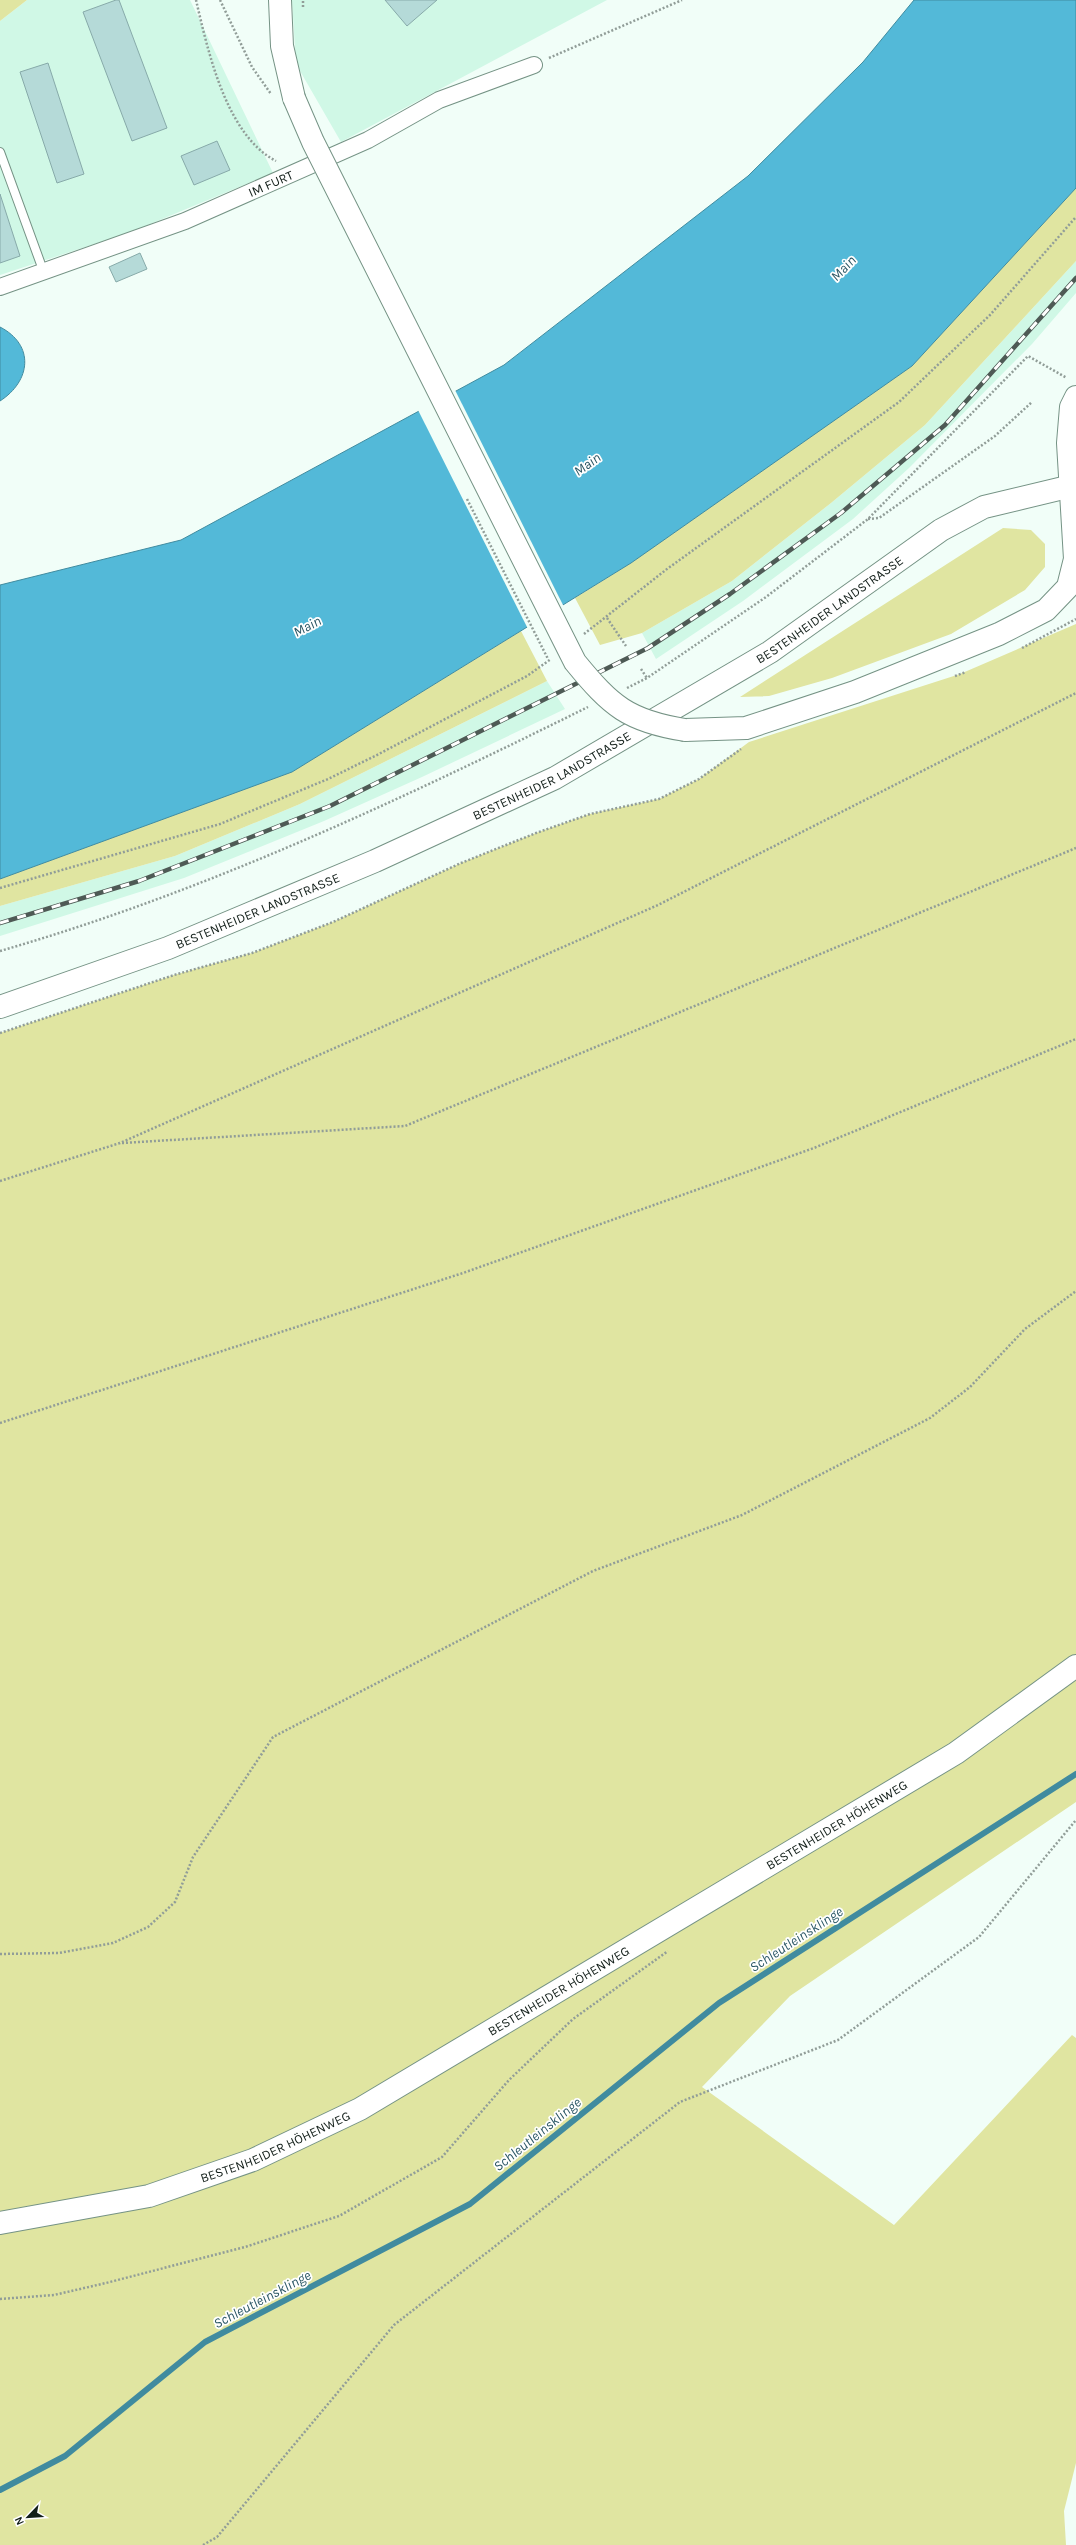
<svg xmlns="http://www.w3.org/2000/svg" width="1076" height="2545" font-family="Karla,sans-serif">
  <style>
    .built { fill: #d0f8e6 }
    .green { fill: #e0e5a1 }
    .water { fill: #53b9d8; stroke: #408b9f }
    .pier { fill: #f1fef8 }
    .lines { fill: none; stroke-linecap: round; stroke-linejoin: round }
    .stream { stroke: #408b9f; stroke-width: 6 }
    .building { fill: #b5dad8; stroke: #87aaa9 }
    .lane-casing { stroke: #759385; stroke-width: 10 }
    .street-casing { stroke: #759385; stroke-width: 18 }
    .secondary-casing { stroke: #759385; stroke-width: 24 }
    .path { stroke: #919d98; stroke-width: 2.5; stroke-dasharray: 2 2; stroke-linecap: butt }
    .lane { stroke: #fff; stroke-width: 8 }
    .street { stroke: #fff; stroke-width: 16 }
    .secondary { stroke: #fff; stroke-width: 22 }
    .rail-casing { stroke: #4e5a55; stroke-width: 4.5 }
    .rail { stroke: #fff; stroke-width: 3; stroke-dasharray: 9; stroke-linecap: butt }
    .secondary-bridge-casing { stroke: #759385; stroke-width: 24; stroke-linecap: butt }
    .path-bridge { stroke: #919d98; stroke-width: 2.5; stroke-dasharray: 2 2; stroke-linecap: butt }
    .secondary-bridge { stroke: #fff; stroke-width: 22 }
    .labels { text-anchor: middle; stroke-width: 3.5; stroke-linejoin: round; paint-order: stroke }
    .street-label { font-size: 13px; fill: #131f1a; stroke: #fff }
    .water-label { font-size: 14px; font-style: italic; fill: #2b5765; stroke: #fff }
  </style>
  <rect width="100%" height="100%" fill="#f1fef8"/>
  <path class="built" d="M27,0H190L273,173L131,232L0,275V21Z
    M292,0H607L341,142L296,64Z
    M1076,261V293L1032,344L909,468L853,519L743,601L656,659L642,633L732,581L831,503L925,425Z
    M547,681L565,709L422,777L324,821L184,878L0,936V906L175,856L300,804Z"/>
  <path class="green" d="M0,0H27L0,21Z
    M1076,188V261L925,425L831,503L732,581L642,633L600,645L575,598L631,563L912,366Z
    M1003,528L1031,530L1045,544V567L1025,590L951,634L832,678L769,696L740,697Z
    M1076,624V1802L790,1996L702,2087L894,2225L1072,2035L1076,2038V2463L1064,2511L1066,2545H0V1033L174,975L252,953L333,922L461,863L536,833L590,814L659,799L699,779L749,742L960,674Z
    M521,631L547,681L300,804L175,856L0,906V879L292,772Z"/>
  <path class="water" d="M914,0H1076V188L912,366L631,563L292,772L0,879V585L181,540L504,365L748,176L863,62Z
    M0,327C35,345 31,381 0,401Z"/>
  <path class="pier" d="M455,390L564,607L528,629L418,410Z"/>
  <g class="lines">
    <path class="stream" d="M0,2490L65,2456L205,2342L470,2204L719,2003L1076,1774"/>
  </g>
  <path class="building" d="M116,0H119L167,128L132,141L83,12Z
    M385,0H437L407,26Z
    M48,63L84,174L57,183L20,72Z
    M217,141L230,170L194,185L181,156Z
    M0,194L20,256L0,263Z
    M140,253L147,269L116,282L109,267Z"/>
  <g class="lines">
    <g class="lane-casing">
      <path id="lane" d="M0,152L43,270"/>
    </g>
    <g class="street-casing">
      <g id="street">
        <path id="s1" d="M0,287L185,221L368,140L439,100L534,65"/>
      </g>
    </g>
    <g class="secondary-casing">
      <g id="secondary">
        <path d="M280,0L282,46L294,98"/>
        <path d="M685,730L746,728L855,692L999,634L1046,610L1068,587L1075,559L1068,443L1071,407L1076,397"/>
        <path id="s2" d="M0,1007L168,948L375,861L555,778L770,652L941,530L984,507L1076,485"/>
        <path id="s3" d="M0,2223L149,2196L253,2160L360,2109L956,1753L1076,1666"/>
      </g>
    </g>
    <path class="path" d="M196,0C208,51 226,135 276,161
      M220,0L252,67L271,94
      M303,7V0
      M549,58L682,0
      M868,519L879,518L995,436L1032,402
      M607,618L626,646
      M584,634L667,569L899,402L990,315L1076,217
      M1022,648L1076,619
      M641,669L647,678
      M955,676L966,672
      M627,688L647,678L766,597L868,519L1028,356L1067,378
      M0,888L220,824L328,779L375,756L527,676L551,659
      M0,951C205,892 398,801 588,707
      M0,1033L174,975L252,953L333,922L461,863L536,833L590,814L659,799L699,779L741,749
      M122,1143L405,1126L1076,848
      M0,1181L120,1143L658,905L1076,693
      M0,1423L463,1273L814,1148L1076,1039
      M0,1954L59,1953L113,1943L148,1927L175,1902L193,1857L273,1737L593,1571L742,1515L930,1418L970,1387L1025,1329L1076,1291
      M0,2299L54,2295L106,2283L245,2247L339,2216L442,2157L509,2080L573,2019L668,1951
      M203,2545L217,2537L394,2325L680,2102L838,2040L979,1937L1076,1820"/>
    <use href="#lane" class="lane"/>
    <use href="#street" class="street"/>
    <use href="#secondary" class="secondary"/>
    <g class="rail-casing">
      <path id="rail" d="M0,923L139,881L330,806L648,648L730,594L841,513L945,425L1076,278"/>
    </g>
    <use href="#rail" class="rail"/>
    <g class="secondary-bridge-casing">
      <path id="secondary-bridge" d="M294,98L313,142L575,662C611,706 628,721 685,730"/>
    </g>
    <path class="path-bridge" d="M467,499L548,659"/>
    <use href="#secondary-bridge" class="secondary-bridge"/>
  </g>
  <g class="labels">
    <g class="street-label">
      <text dy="5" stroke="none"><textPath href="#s1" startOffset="290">IM FURT</textPath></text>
      <text dy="5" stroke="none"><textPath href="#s2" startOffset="923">BESTENHEIDER LANDSTRASSE</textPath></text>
      <text dy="5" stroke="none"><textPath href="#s2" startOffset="599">BESTENHEIDER LANDSTRASSE</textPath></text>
      <text dy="5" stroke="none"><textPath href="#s2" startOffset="275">BESTENHEIDER LANDSTRASSE</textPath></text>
      <text dy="5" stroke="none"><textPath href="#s3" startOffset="935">BESTENHEIDER HÖHENWEG</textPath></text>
      <text dy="5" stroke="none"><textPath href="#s3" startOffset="611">BESTENHEIDER HÖHENWEG</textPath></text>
      <text dy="5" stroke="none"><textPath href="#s3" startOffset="287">BESTENHEIDER HÖHENWEG</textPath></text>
    </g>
    <g class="water-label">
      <text transform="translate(843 268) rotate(-46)" y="5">Main</text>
      <text transform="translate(587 464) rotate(-35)" y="5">Main</text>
      <text transform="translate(307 626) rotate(-28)" y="5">Main</text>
      <text transform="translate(796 1939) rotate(-33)" y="5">Schleutleinsklinge</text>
      <text transform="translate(537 2134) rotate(-39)" y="5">Schleutleinsklinge</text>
      <text transform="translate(262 2299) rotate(-28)" y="5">Schleutleinsklinge</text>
    </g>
  </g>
  <g transform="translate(28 2517) rotate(245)" stroke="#ffffff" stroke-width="3" paint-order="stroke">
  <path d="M0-3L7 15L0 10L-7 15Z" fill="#131f1a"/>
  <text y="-6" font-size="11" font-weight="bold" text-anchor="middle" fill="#131f1a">N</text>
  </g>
</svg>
